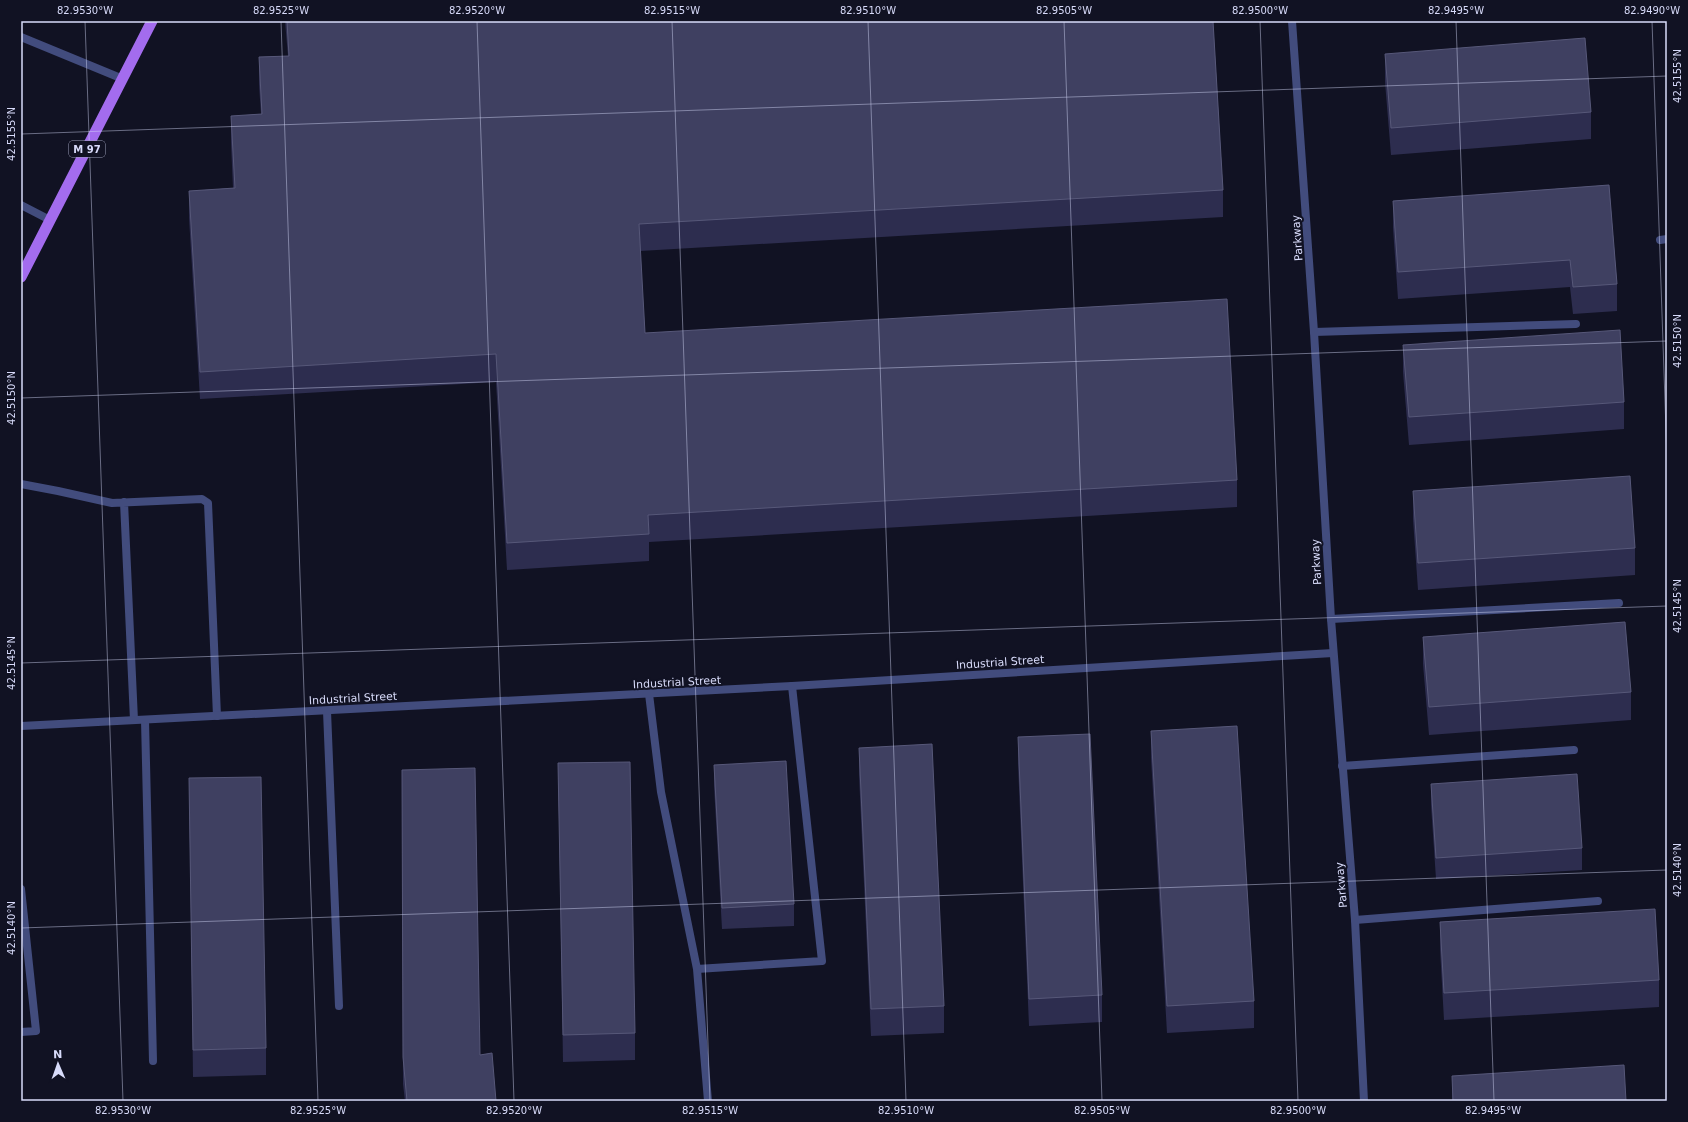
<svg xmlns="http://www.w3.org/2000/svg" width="1688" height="1122" font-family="'DejaVu Sans',sans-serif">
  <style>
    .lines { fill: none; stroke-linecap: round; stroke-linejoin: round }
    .service { stroke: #424c7d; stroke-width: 8 }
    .minor { stroke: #424c7d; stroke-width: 8 }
    .primary { stroke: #a36cee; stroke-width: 11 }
    .wall { fill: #2d2d4f }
    .building { fill: #3f4061; stroke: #575879 }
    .ticks { fill: none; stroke: #d8dbfa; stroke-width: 1; stroke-opacity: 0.45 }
    .labels { text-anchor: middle; stroke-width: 4; stroke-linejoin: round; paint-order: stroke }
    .shield { fill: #111223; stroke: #9c9fba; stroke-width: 1 }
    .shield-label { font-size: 10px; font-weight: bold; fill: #d8dbfa }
    .street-label { font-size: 11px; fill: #d8dbfa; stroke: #111223 }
    .neatline { fill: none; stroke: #d8dbfa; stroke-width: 1.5 }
    .ticks-label { font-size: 10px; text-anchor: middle; fill: #d8dbfa }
  </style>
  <rect width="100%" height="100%" fill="#111223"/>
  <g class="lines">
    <path class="service" d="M21,37L123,79
      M21,205L50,220
      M1314,332L1576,324
      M21,484L58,491L112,503L202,499L208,503L217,716
      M124,502L134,720
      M1331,619L1619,603
      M649,694L661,792L697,969L708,1101
      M327,711L339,1006
      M145,720L153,1061
      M1342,766L1574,750
      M21,889L36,1031L21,1032
      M1355,920L1598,901
      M697,969L822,961L792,686"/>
    <path class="minor" d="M1292,21L1314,332L1331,619L1355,920L1364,1101
      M1660,240L1667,239
      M21,726L792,686L1333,653"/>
    <path class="primary" d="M21,277L152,21"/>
  </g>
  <path class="wall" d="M285,21H1213L1223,190V217L640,251L645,333L1237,480V507L649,542V561L507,570L496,382L200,399L189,218V191L233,188L231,143V116L261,114L259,85V57L288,56Z
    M1385,54L1591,112V139L1391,155L1385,82Z
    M1609,185L1617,284V311L1573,314L1570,287L1398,299L1393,228V201Z
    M1403,345L1624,402V429L1409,445L1403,372Z
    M1413,491L1635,548V575L1418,590L1413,519Z
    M1423,637L1631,692V720L1429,735L1423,664Z
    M1151,731L1254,1001V1028L1167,1033L1151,758Z
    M1018,737L1102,995V1022L1029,1026L1018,764Z
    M859,748L944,1006V1033L871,1036L859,775Z
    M558,763L635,1033V1060L563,1062Z
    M714,765L794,904V926L722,929L714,786Z
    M402,770L480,1055L496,1101H405L403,1084Z
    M189,778L266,1048V1075L193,1077Z
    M1431,784L1582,848V870L1436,879L1431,805Z
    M1440,922L1659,980V1007L1444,1020L1440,949Z
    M1452,1076L1626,1101H1452Z"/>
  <path class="building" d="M287,21H1213L1223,190L639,224L645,333L1227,299L1237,480L648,515L649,534L507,543L496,354L200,372L189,191L235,188L231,116L262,114L259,57L289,56Z
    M1585,38L1591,112L1391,128L1385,54Z
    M1609,185L1617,284L1573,287L1570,260L1398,272L1393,201Z
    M1620,330L1624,402L1409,417L1403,345Z
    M1630,476L1635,548L1418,563L1413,491Z
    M1625,622L1631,692L1429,707L1423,637Z
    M1237,726L1254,1001L1167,1006L1151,731Z
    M1090,734L1102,995L1029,999L1018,737Z
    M932,744L944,1006L871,1009L859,748Z
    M786,761L794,904L722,908L714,765Z
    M630,762L635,1033L563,1035L558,763Z
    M475,768L480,1055L492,1053L496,1101H407L403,1057L402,770Z
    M1577,774L1582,848L1436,858L1431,784Z
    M261,777L266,1048L193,1050L189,778Z
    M1655,909L1659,980L1444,993L1440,922Z
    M1624,1065L1626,1101H1453L1452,1076Z"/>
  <path class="ticks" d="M85,21L123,1101M281,21L318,1101M477,21L514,1101M672,21L710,1101M868,21L906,1101M1064,21L1102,1101M1260,21L1298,1101M1456,21L1494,1101M1652,21L1667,460M21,134L1667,76M21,398L1667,341M21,663L1667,606M21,928L1667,870"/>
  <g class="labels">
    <rect class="shield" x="69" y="141" width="36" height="16" rx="3"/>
    <g class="shield-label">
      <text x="87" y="153">M 97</text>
    </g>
    <g class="street-label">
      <text transform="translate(1297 238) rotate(-94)" y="4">Parkway</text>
      <text transform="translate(1316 562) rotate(-93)" y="4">Parkway</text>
      <text transform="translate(1000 662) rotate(-4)" y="4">Industrial Street</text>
      <text transform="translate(677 682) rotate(-3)" y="4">Industrial Street</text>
      <text transform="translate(353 698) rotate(-3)" y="4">Industrial Street</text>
      <text transform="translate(1341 885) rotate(-95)" y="4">Parkway</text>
    </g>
  </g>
  <rect width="1688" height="1122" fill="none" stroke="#111223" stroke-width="44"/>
  <g transform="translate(58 1064) rotate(358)" stroke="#111223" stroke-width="3" paint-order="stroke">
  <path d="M0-3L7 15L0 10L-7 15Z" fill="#d8dbfa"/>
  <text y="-6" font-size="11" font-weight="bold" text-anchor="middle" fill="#d8dbfa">N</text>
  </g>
  <rect x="22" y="22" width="1644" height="1078" class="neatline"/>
  <g class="ticks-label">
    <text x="85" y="14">82.9530°W</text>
    <text x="281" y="14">82.9525°W</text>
    <text x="477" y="14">82.9520°W</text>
    <text x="672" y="14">82.9515°W</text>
    <text x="868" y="14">82.9510°W</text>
    <text x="1064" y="14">82.9505°W</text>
    <text x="1260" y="14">82.9500°W</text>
    <text x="1456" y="14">82.9495°W</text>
    <text x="1652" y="14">82.9490°W</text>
    <text transform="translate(1677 76) rotate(-90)" y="4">42.5155°N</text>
    <text transform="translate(11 134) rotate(-90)" y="4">42.5155°N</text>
    <text transform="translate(1677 341) rotate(-90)" y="4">42.5150°N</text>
    <text transform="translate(11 398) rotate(-90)" y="4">42.5150°N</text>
    <text transform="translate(1677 606) rotate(-90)" y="4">42.5145°N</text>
    <text transform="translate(11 663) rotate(-90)" y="4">42.5145°N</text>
    <text transform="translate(1677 870) rotate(-90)" y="4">42.5140°N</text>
    <text transform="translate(11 928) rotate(-90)" y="4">42.5140°N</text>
    <text x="123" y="1114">82.9530°W</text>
    <text x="318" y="1114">82.9525°W</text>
    <text x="514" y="1114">82.9520°W</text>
    <text x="710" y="1114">82.9515°W</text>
    <text x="906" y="1114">82.9510°W</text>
    <text x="1102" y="1114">82.9505°W</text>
    <text x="1298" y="1114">82.9500°W</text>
    <text x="1493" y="1114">82.9495°W</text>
  </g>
</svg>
